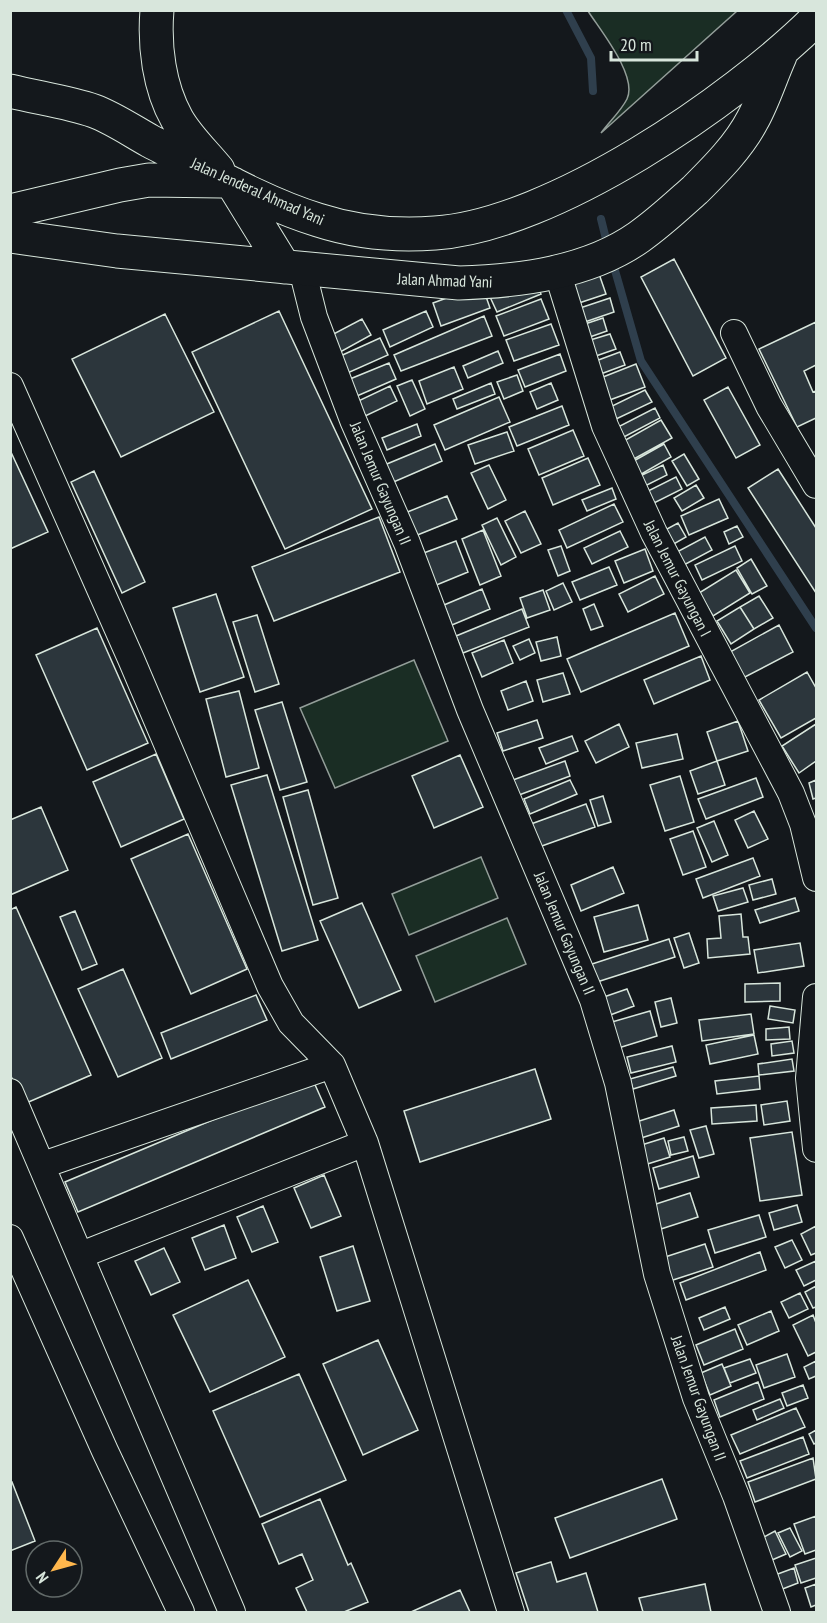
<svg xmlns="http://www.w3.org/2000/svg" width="827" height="1623" font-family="'PT Sans Narrow',sans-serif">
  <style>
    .green { fill: #1a2d24; stroke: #939e99; stroke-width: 1.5 }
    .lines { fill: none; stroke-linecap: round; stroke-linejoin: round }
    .stream { stroke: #2f3f4d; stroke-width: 8 }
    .building { fill: #2c363c; stroke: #d8e6dc; stroke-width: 1.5 }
    .street-casing { stroke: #d8e6dc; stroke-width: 28 }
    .highway-casing { stroke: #d8e6dc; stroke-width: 35 }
    .street { stroke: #14181c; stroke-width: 26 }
    .highway { stroke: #14181c; stroke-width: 33 }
    .labels { text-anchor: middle; stroke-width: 4.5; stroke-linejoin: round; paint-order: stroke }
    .street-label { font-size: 16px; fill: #d8e6dc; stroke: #14181c }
  </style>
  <rect width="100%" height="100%" fill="#14181c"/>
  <path class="green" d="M588,11H737L601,133C609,122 621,111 627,99C638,76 600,30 588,11Z
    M414,660L448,741L335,788L300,708Z
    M481,857L498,898L409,935L392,894Z
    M507,918L526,964L435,1002L416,956Z"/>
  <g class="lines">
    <path class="stream" d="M566,10L591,58L593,91
      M601,219L608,247
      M612,260L641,361L816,628"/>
  </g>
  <path class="building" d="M674,259L726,358L693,376L641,277Z
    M598,271L606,294L576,304L568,281Z
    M534,279L541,294L497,312L490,297Z
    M482,285L490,308L441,326L433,303Z
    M610,298L614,312L582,323L577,309Z
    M541,299L549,319L504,336L496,316Z
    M279,311L372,509L285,549L192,352Z
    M426,311L433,327L390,347L383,330Z
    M165,314L214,412L121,457L72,359Z
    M484,316L492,336L401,371L394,355Z
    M603,318L607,331L587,338L582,325Z
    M362,319L371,335L333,356L324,339Z
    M816,322V365L804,371L813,392L816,391V418L797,427L759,349Z
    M551,324L559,345L514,361L506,340Z
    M610,334L616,349L593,357L587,341Z
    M380,338L388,355L343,375L336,358Z
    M498,351L503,363L468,378L463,366Z
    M620,352L625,365L598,375L593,362Z
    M560,354L566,371L525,387L518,370Z
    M389,363L396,379L357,396L350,379Z
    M636,364L645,387L607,401L598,379Z
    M454,367L463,389L427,404L419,381Z
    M517,375L523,391L504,399L497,382Z
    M412,380L425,409L410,416L397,386Z
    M491,383L495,394L457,409L453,399Z
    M551,383L558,400L537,409L530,392Z
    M390,386L397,401L361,418L354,403Z
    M728,387L760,445L736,458L704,400Z
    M645,390L652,402L614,420L608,408Z
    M499,397L510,422L445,450L434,425Z
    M562,406L569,425L517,446L509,427Z
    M655,408L660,418L622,438L616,428Z
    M661,420L672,438L632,460L622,442Z
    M417,424L421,436L387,450L382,438Z
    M573,430L584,456L539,475L528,449Z
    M507,432L514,451L475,464L468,445Z
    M435,444L442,461L389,484L382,466Z
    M664,444L671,457L638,476L630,463Z
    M10,450L48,532L10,549Z
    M684,454L699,479L687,486L672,461Z
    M588,458L600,485L553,505L542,478Z
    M489,465L506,500L488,509L471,473Z
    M663,465L667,475L645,486L640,476Z
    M778,469L816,528V593L748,488Z
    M94,471L145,582L122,593L71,482Z
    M676,477L682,489L652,504L646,492Z
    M696,485L704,498L682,511L674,498Z
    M612,488L616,499L587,511L582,500Z
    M447,496L457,519L415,536L405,513Z
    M719,499L728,518L689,535L681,516Z
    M614,504L623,522L567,548L559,530Z
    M525,511L541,544L521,553L505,521Z
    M379,517L400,572L274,621L252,567Z
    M497,518L516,557L501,565L482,525Z
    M678,523L686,537L672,545L665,530Z
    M737,526L743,537L729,544L724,532Z
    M483,530L501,576L480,585L462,539Z
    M620,531L628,547L592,564L584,548Z
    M705,537L712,550L682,566L675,553Z
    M456,541L468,572L434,586L421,554Z
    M561,546L570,571L558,576L548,550Z
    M735,546L742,561L702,580L695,565Z
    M645,549L653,571L624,583L615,561Z
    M751,559L767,586L752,594L737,568Z
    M609,567L617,585L580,600L572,582Z
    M736,570L750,593L713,616L699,593Z
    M655,576L664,594L628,612L619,594Z
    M563,583L572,602L554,610L546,591Z
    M482,589L490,609L452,625L444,605Z
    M543,590L550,610L527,618L520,598Z
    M216,594L244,677L200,692L173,608Z
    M759,596L773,618L754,629L740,607Z
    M594,604L603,626L591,630L583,609Z
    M740,607L754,629L731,644L717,621Z
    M522,609L529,627L463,653L456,636Z
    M675,613L689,646L581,692L567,659Z
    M257,615L279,684L255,692L233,622Z
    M779,625L793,652L743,678L730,652Z
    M97,628L148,743L87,770L36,655Z
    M557,637L561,656L541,661L536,642Z
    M529,639L535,653L520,660L513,646Z
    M504,640L513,663L482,677L472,653Z
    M701,656L710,680L654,704L644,680Z
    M807,672L816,688V718L781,738L759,700Z
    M563,673L570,694L543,702L537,680Z
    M526,681L533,701L508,710L501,691Z
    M239,691L259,768L226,777L206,699Z
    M282,702L307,782L280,790L255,710Z
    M537,720L543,738L503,751L497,733Z
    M738,721L748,751L717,761L707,732Z
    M619,724L629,747L596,763L585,741Z
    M816,724V761L799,773L782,746Z
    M677,734L683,759L642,768L636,743Z
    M572,736L578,751L546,764L539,748Z
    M156,754L184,819L121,847L93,782Z
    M460,755L483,807L434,828L412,776Z
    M565,761L570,776L519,795L513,780Z
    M717,761L725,785L698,794L690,771Z
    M267,775L318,940L282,951L231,785Z
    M680,776L694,822L665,831L650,785Z
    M756,778L763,797L706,819L698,799Z
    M570,780L577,794L530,814L524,799Z
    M816,780V798L813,799L809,783Z
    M308,790L338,898L313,905L283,797Z
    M603,796L611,822L598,826L590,800Z
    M586,804L595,827L539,847L531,824Z
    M41,807L68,870L10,895V820Z
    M754,811L768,839L748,848L735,820Z
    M714,821L728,855L712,862L697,828Z
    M693,831L706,867L683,875L670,839Z
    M188,834L247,969L191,994L131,859Z
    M753,858L760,876L703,898L696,879Z
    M613,867L624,893L581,911L571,885Z
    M772,879L776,894L753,900L749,885Z
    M743,888L748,902L718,911L713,896Z
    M795,898L799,911L760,923L755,910Z
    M362,903L401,990L359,1008L320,921Z
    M638,905L648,940L604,952L594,917Z
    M16,907L91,1075L24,1104L10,1074V910Z
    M75,911L97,964L82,970L60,917Z
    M741,914L743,937H748L750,954L708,958L707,939L721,938L719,916Z
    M689,933L699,963L684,968L674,938Z
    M669,939L675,957L597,982L592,964Z
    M800,943L804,966L758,973L754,950Z
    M123,969L162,1058L118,1077L78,989Z
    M780,983V1001L745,1002V984Z
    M627,989L634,1006L605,1017L598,999Z
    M256,995L267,1020L171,1059L161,1033Z
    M671,998L677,1023L661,1027L655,1002Z
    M770,1006L795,1010L793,1023L768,1019Z
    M650,1011L657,1036L612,1050L605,1024Z
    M751,1014L754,1034L702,1041L699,1020Z
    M789,1027L790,1039L766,1040V1029Z
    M754,1035L758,1054L710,1064L706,1045Z
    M792,1041L794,1053L772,1056L771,1044Z
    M672,1046L676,1062L631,1073L627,1057Z
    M792,1059L794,1071L759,1075L758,1064Z
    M673,1067L676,1076L633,1089L630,1079Z
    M535,1069L551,1119L420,1162L404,1111Z
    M759,1076L760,1089L717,1094L715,1081Z
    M312,1078L325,1107L78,1212L65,1182Z
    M787,1101L790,1121L764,1125L761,1105Z
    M756,1105L757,1121L712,1124L711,1108Z
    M674,1110L679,1126L638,1139L633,1123Z
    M706,1126L714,1154L699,1158L690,1130Z
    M792,1132L802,1195L760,1201L750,1138Z
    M684,1137L688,1151L671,1155L668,1141Z
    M664,1138L670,1157L641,1166L635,1147Z
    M693,1156L699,1177L659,1189L653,1168Z
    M324,1175L341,1216L311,1228L294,1188Z
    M690,1193L698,1217L661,1229L653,1205Z
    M797,1205L802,1222L774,1230L769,1213Z
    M263,1206L278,1242L252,1252L237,1217Z
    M759,1215L766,1237L715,1253L708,1230Z
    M224,1225L236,1258L205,1270L192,1238Z
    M816,1226V1253L811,1255L801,1234Z
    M792,1240L802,1260L785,1268L775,1247Z
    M705,1244L713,1267L670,1281L662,1258Z
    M353,1246L370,1301L337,1311L320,1257Z
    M164,1248L180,1282L151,1295L135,1261Z
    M760,1252L766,1270L686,1300L680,1283Z
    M816,1261V1280L804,1286L796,1270Z
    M248,1280L285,1357L210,1392L173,1315Z
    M816,1286V1307L813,1308L805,1292Z
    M800,1293L808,1309L789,1318L781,1302Z
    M725,1307L730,1319L704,1330L699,1318Z
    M771,1311L779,1331L747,1345L738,1325Z
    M813,1315L816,1323V1352L808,1356L793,1325Z
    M735,1329L743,1349L704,1365L696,1345Z
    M378,1340L418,1430L363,1455L323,1364Z
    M787,1354L795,1377L764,1388L756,1365Z
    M750,1359L756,1373L730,1383L724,1368Z
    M816,1361V1376L809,1379L804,1367Z
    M722,1364L731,1386L710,1395L701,1373Z
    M299,1374L346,1480L260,1517L213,1411Z
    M758,1382L764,1399L720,1417L714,1400Z
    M803,1385L808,1398L787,1406L782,1393Z
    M780,1399L784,1408L757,1420L753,1410Z
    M796,1408L805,1427L740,1454L731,1435Z
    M816,1430V1443L814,1444L809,1434Z
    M803,1437L809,1454L747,1478L740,1461Z
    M813,1458L816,1479L755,1502L748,1482Z
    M662,1479L677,1519L570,1558L555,1518Z
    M12,1482L35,1541L10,1551V1483Z
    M320,1499L348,1565L351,1563L368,1602L344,1612H307L296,1588L313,1580L302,1554L279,1564L262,1524Z
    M816,1516V1550L805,1554L794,1524Z
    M790,1528L802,1551L790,1557L778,1533Z
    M775,1531L786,1554L772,1560L762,1538Z
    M816,1558V1578L801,1583L795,1565Z
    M551,1562L557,1582L586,1573L598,1612H529L516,1573Z
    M794,1568L798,1583L780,1590L775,1575Z
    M705,1584L711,1612H643L639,1598Z
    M816,1584V1605L811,1607L805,1588Z
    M460,1590L470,1612H411Z"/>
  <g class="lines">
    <g class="street-casing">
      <path id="street" d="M302,269L314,317L353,420L407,543L470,710L593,1000L618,1083L657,1274L696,1398L736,1496L777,1612
        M557,271L605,426L654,533L791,793L803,824L816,878
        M734,333L769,406L816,485
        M10,386L131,659L270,986L291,1023L332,1065L365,1143L511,1612
        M816,997L809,1078L816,1149
        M10,1092L232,1612
        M43,1165L332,1065
        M10,1238L105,1451L181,1612
        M81,1255L365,1143"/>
    </g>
    <g class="highway-casing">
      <path id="highway" d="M157,10C154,46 159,87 177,119C187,137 205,154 218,170
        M10,91C38,98 68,102 94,111C113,118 132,131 150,141C203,168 262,203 318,220C355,232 396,236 435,233C553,225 733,101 816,19
        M233,184L284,267
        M10,211L120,185L149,180L221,181
        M10,236L117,251L459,283C520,281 588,273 639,237C659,223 677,206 695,190C717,168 739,146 753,119C764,99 771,76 780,56"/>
    </g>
    <use href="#street" class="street"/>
    <use href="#highway" class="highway"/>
  </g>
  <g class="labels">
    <g class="street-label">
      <text transform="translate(258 191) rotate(24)" y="6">Jalan Jenderal Ahmad Yani</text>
      <text transform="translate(445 280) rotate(2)" y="6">Jalan Ahmad Yani</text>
      <text transform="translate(381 483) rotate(67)" y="6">Jalan Jemur Gayungan II</text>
      <text transform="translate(678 578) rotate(63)" y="6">Jalan Jemur Gayungan I</text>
      <text transform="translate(565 933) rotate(67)" y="6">Jalan Jemur Gayungan II</text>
      <text transform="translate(699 1398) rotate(70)" y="6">Jalan Jemur Gayungan II</text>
    </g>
  </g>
  <rect width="827" height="1623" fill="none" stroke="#d8e6dc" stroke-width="24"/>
  <g transform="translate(54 1569) rotate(234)"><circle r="28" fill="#14181c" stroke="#626a69" stroke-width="1.5"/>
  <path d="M0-4.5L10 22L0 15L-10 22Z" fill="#ffb74d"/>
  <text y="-9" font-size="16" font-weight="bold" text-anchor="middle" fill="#d8e6dc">N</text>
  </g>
  <path d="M611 51v9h86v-9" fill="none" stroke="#d8e6dc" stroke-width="3"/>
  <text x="620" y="51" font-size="18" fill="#d8e6dc" stroke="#14181c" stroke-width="4.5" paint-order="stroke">20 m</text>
</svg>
